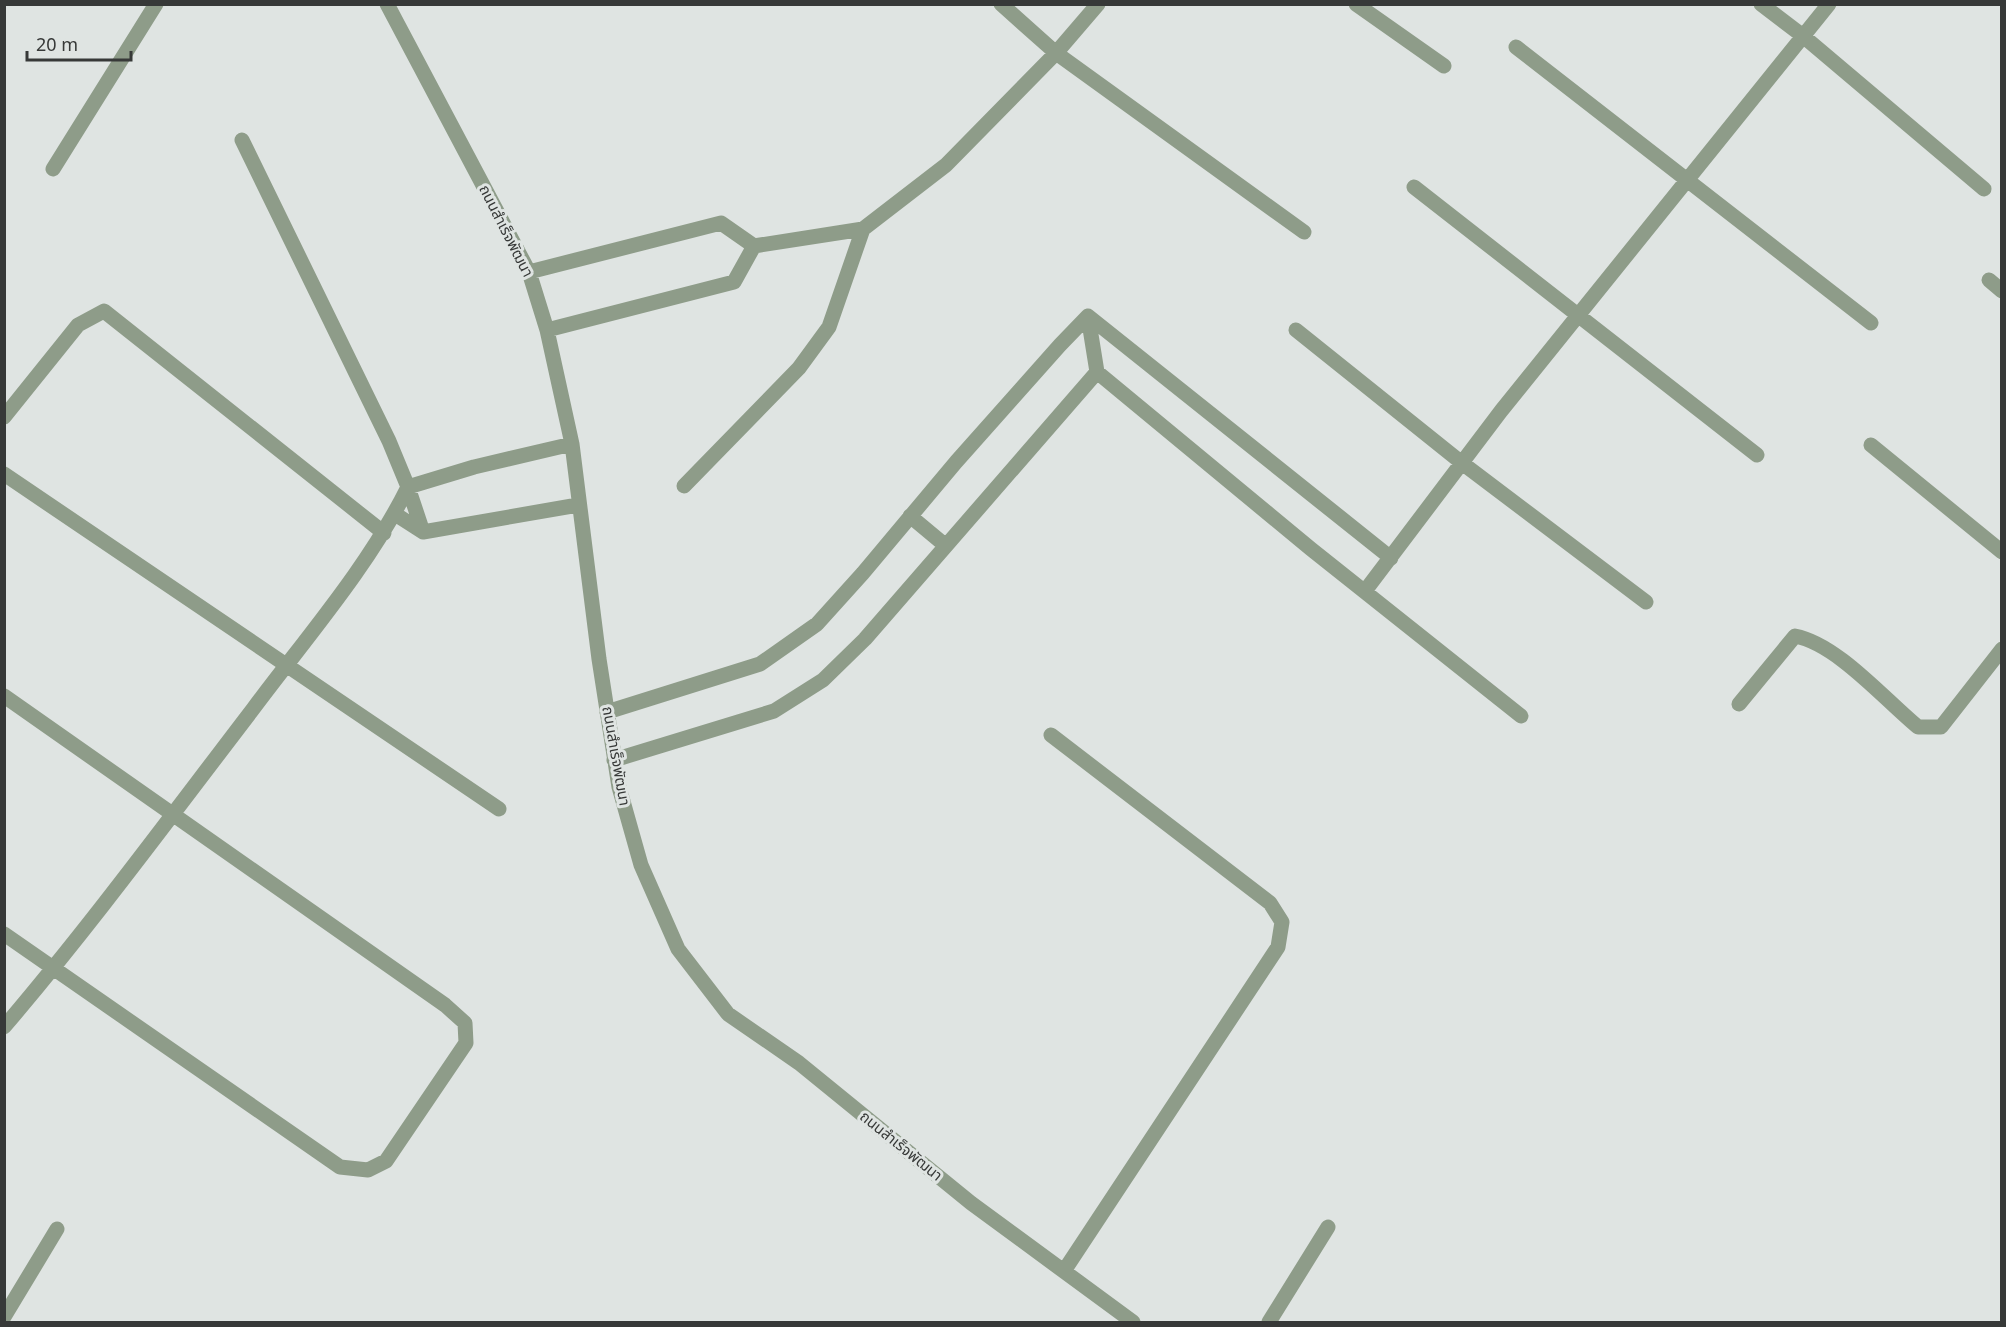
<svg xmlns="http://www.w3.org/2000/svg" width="2006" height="1327" font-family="'Noto Sans','Noto Sans Thai',sans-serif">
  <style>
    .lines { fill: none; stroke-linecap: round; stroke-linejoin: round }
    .minor { stroke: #8e9c89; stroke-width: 15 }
    .labels { text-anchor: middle; stroke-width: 6; stroke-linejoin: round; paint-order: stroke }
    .street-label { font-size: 15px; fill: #373938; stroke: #dfe4e2 }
  </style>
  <rect width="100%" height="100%" fill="#dfe4e2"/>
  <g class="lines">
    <path class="minor" d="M387,4L529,272L547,330L572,444L599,659L619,787L641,865L678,949L728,1014L799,1063L971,1203L1133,1322
      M1001,4L1056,53L1304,232
      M1356,4L1444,66
      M1761,4L1803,36L1984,189
      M1516,47L1871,323
      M242,140L389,441L408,487L423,532
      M53,169L156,4
      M1414,187L1757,455
      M529,272L721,223L754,246L863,229L946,165L1056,53L1098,4
      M1989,280L2002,291
      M1088,316L1097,372
      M547,330L734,282L754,246
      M1296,330L1462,463L1646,602
      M4,417L78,325L104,311L384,533
      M1871,445L2002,552
      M4,474L499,809
      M684,486L799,368L829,327L863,229
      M395,514L423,532L578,505
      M910,516L946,546
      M1365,591L1501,411L1829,4
      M4,696L445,1005L465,1023L466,1043L386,1161L368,1170L340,1167L4,934
      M1739,704L1795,636C1837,644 1884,699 1918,727H1941L2002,649
      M607,712L760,664L817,624L863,573L956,462L1060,345L1088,316L1391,558
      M1051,735L1270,903L1282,922L1278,947L1064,1271
      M614,760L774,711L823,680L865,639L1097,372L1311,549L1521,716
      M4,1027C91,925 171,816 253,709C306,638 369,566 408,487L474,467L572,444
      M4,1317L57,1229
      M1269,1322L1328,1227"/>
  </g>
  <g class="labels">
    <g class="street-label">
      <text transform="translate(506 231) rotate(63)" y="5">ถนนสำเร็จพัฒนา</text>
      <text transform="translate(616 756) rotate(80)" y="5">ถนนสำเร็จพัฒนา</text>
      <text transform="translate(901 1146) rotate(39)" y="5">ถนนสำเร็จพัฒนา</text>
    </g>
  </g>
  <rect width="2006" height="1327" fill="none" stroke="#373938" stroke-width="12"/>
  <path d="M27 51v9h104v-9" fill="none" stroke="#373938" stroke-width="3"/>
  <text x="36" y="51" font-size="18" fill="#373938" stroke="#dfe4e2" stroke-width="4.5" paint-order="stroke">20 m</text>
</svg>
